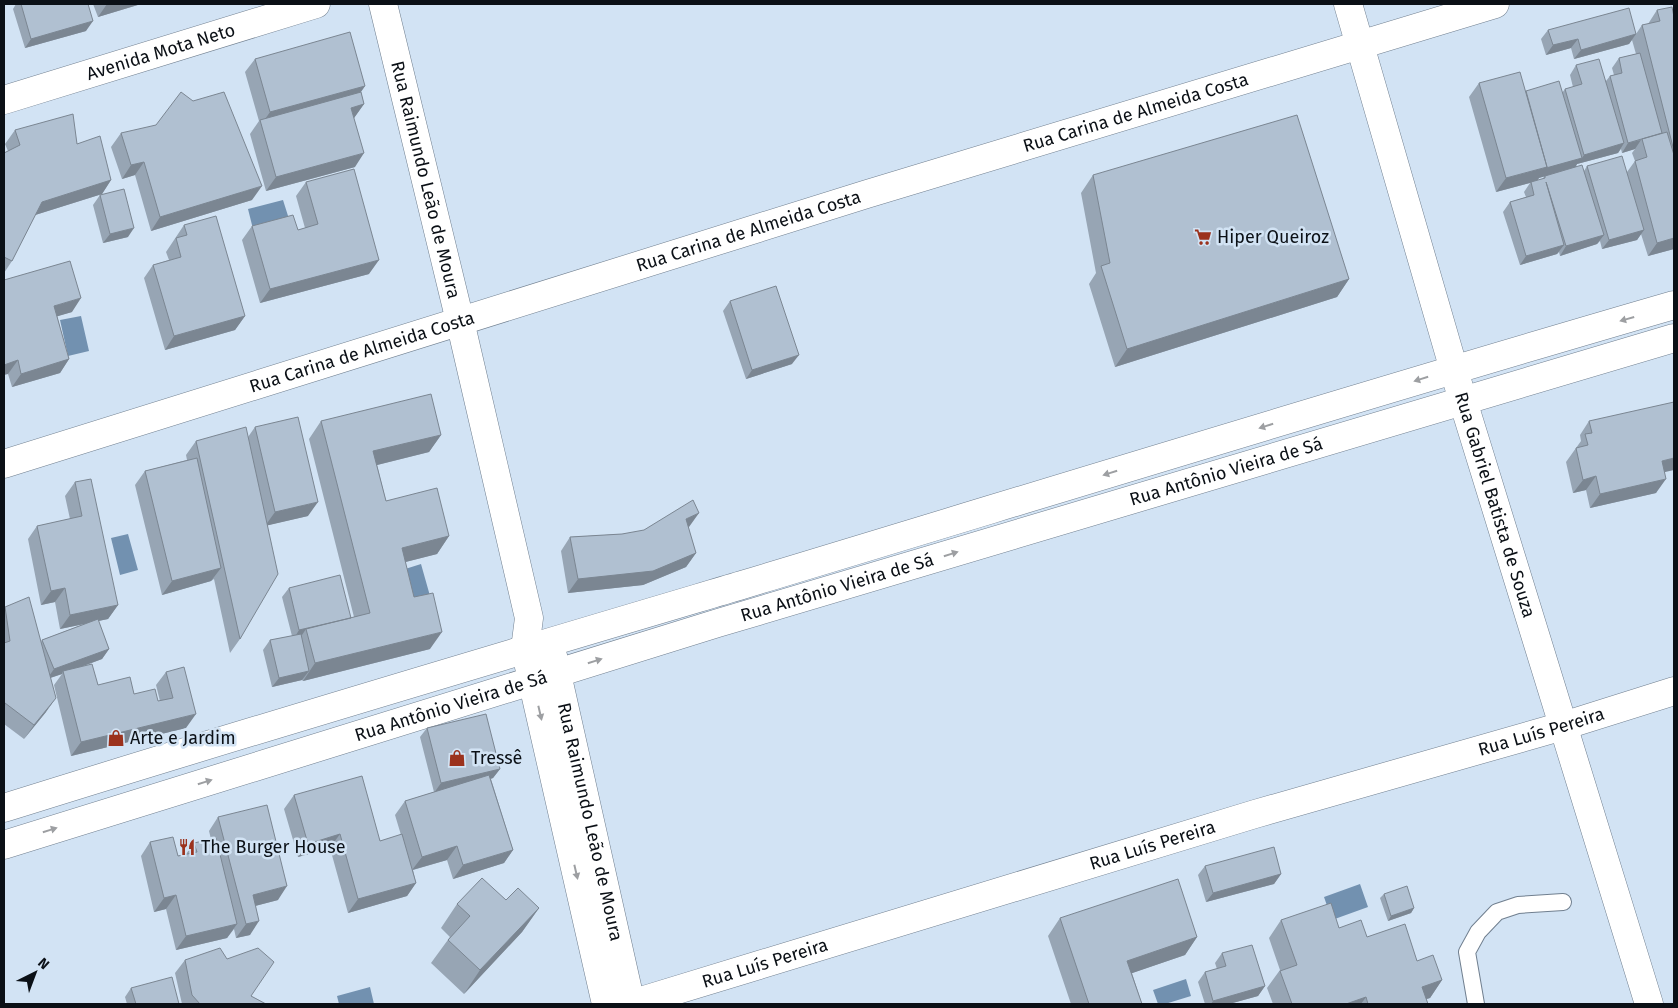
<svg xmlns="http://www.w3.org/2000/svg" width="1678" height="1008" font-family="'Fira Sans',sans-serif">
  <style>
    .water { fill: #7291b0 }
    .lines { fill: none; stroke-linecap: round; stroke-linejoin: round }
    .service-casing { stroke: #707f8f; stroke-width: 18 }
    .minor-casing { stroke: #707f8f; stroke-width: 29 }
    .service { stroke: #fff; stroke-width: 16 }
    .minor { stroke: #fff; stroke-width: 28 }
    .wall { fill: #97a5b4; fill-rule: evenodd }
    .shaded-wall { fill: #7b8692 }
    .building { fill: #b0c0d1; stroke: #7b8692 }
    .oneway { fill: #9d9fa2 }
    .labels { text-anchor: middle; stroke-width: 5; stroke-linejoin: round; paint-order: stroke }
    .street-label { font-size: 18px; fill: #0b1016; stroke: #d2e3f4 }
    .poi-label { font-size: 18px; fill: #0b1016; stroke: #d2e3f4; text-anchor: start }
  </style>
  <rect width="100%" height="100%" fill="#d2e3f4"/>
  <path class="water" d="M283,200L289,219L253,229L248,209Z
    M81,316L89,351L68,356L60,320Z
    M128,534L138,570L120,575L111,538Z
    M421,564L432,603L413,608L402,570Z
    M1360,884L1368,907L1332,920L1324,897Z
    M1186,979L1191,996L1165,1004H1158L1153,990Z
    M370,987L374,1004H339L337,996Z"/>
  <g class="lines">
    <g class="service-casing">
      <path id="service" d="M1476,1004L1467,952L1478,932L1497,912L1518,905L1563,902"/>
    </g>
    <g class="minor-casing">
      <g id="minor">
        <path id="s1" d="M383,4L460,321L529,618L525,649L606,1004"/>
        <path id="s2" d="M1348,4L1463,401L1649,1004"/>
        <path id="s3" d="M4,100L316,4"/>
        <path id="s4" d="M4,464L867,194L1495,4"/>
        <path id="s5" d="M553,656L631,1004"/>
        <path d="M4,808C249,731 496,658 742,585C1053,491 1363,395 1674,305"/>
        <path id="s6" d="M4,845L718,623L1674,338"/>
        <path id="s7" d="M631,1004L1255,814L1563,726L1674,691"/>
      </g>
    </g>
    <use href="#service" class="service"/>
    <use href="#minor" class="minor"/>
  </g>
  <path class="wall" d="M16,4H88L86,31L25,48L13,9Z
    M93,4H141L98,17Z
    M1657,10L1674,17V249L1648,256L1641,234L1637,240L1602,249L1600,241L1597,244L1560,256L1559,252L1557,254L1520,265L1503,212L1510,202L1526,197L1524,192L1530,183L1496,192L1469,97L1479,83L1526,91L1562,93L1565,89L1573,87L1570,75L1576,65L1606,81L1610,76L1614,75L1612,68L1619,58L1636,54L1632,40L1629,44L1574,59L1571,48L1546,55L1541,39L1548,30L1636,34L1642,25L1648,24ZM1621,149L1622,153L1635,149L1632,153L1635,161L1627,172L1587,166L1584,171L1576,166L1577,164L1618,153ZM1544,176L1543,179L1537,180L1539,178Z
    M255,59L365,86L361,92L364,104L354,118L355,167L266,191L250,134L259,121L245,72Z
    M15,130L77,144L111,180L102,194L35,215L12,261L4,273V153L8,151L5,144Z
    M121,133L252,200L151,231L135,175L122,179L111,147Z
    M1093,175L1349,279L1337,297L1115,367L1089,284L1096,273L1081,193Z
    M306,182L369,274L260,303L242,240L252,226L298,230L305,228L296,196Z
    M100,195L128,237L103,243L93,205Z
    M184,225L245,316L235,330L165,350L144,278L153,265L169,260L166,252Z
    M4,280L72,312L57,316L69,359L60,373L12,387L8,374Z
    M730,301L792,364L746,379L723,311Z
    M321,421L441,435L429,452L377,465L386,501L449,536L437,554L405,562L414,597L430,649L303,681L302,680L272,687L263,650L270,640L292,636L282,597L289,588L351,618L354,617L309,439Z
    M1589,421L1664,472L1656,493L1590,508L1586,490L1573,493L1566,462L1581,441L1580,435Z
    M255,427L308,516L268,525L240,639L230,653L214,579L211,581L162,595L135,485L145,471L187,460L186,455L196,441L248,437Z
    M75,482L118,605L108,619L98,621L109,649L102,659L81,667L98,685L158,701H160L156,685L166,672L186,728L71,756L54,685L62,674L50,678L46,712L24,739L4,724V608L5,607L41,642L42,640L84,624L60,629L55,602L41,605L28,539L37,526L70,519L65,496Z
    M688,527L696,553L686,567L643,585L568,593L561,551L570,537L622,534Z
    M427,728L500,769L493,778L491,779L513,850L504,863L453,879L447,860L413,870L416,883L407,896L348,913L330,848L298,857L284,809L294,795L380,841L401,835L395,815L405,801L434,792L420,737Z
    M218,817L278,900L255,906L250,935L236,938L234,929L227,938L176,950L166,909L154,912L141,856L150,842L178,856L186,854L194,843L211,839L209,831Z
    M1205,866L1281,874L1274,884L1206,902L1198,875Z
    M1384,894L1414,908L1411,913L1388,921L1380,898Z
    M506,900L539,908L522,932L464,994L431,963L450,937L441,928L457,904Z
    M1060,918L1197,937L1185,955L1132,973L1142,1004H1071L1048,936Z
    M1281,920L1339,928L1367,937L1417,961L1442,980L1430,998L1426,999L1428,1004H1273L1267,988L1280,970L1269,938Z
    M1222,953L1265,986L1258,996L1229,1004H1205L1198,982L1205,972L1217,969L1215,963Z
    M185,960L251,996L266,1004H182L175,973Z
    M131,988L179,1004H127L125,997Z"/>
  <path class="shaded-wall" d="M107,4H141L98,17Z
    M93,21L86,31L25,48L31,39Z
    M1636,34L1629,44L1574,59L1581,50Z
    M1578,39L1571,48L1546,55L1553,45Z
    M365,86L355,100L261,125L270,112Z
    M364,104L354,118L351,108Z
    M1641,140L1635,149L1622,153L1628,143Z
    M1624,143L1618,153L1577,164L1575,168L1539,178L1537,181L1496,192L1506,178L1582,158L1584,155Z
    M364,153L355,167L266,191L276,177Z
    M144,162L135,175L122,179L131,165Z
    M111,180L102,194L32,216L42,202Z
    M262,186L252,200L151,231L160,217Z
    M134,228L128,237L103,243L110,234Z
    M1644,230L1637,240L1602,249L1609,240Z
    M1604,235L1597,244L1560,256L1566,246Z
    M1674,238V249L1648,256L1657,243Z
    M1564,245L1557,254L1520,265L1526,256Z
    M379,260L369,274L260,303L270,289Z
    M1349,279L1337,297L1115,367L1127,349Z
    M81,298L72,312L45,320L54,306Z
    M245,316L235,330L165,350L174,336Z
    M799,355L792,364L746,379L752,370Z
    M69,359L60,373L12,387L21,374Z
    M18,360L8,374L4,375V365Z
    M441,435L429,452L361,469L373,451Z
    M1674,458V470L1652,475L1662,461Z
    M1596,476L1586,490L1573,493L1583,480Z
    M1666,479L1656,493L1590,508L1600,494Z
    M318,502L308,516L265,526L275,512Z
    M699,513L689,527L677,533L686,519Z
    M449,536L437,554L390,566L402,548Z
    M696,553L686,567L643,585L568,593L578,579Z
    M221,568L211,581L162,595L172,581Z
    M65,588L55,602L41,605L51,591Z
    M118,605L108,619L60,629L70,615Z
    M351,618L306,629L300,638L293,640L299,630Z
    M442,632L430,649L303,681L315,663Z
    M109,649L102,659L64,673L63,671L62,674L47,679L54,669Z
    M309,671L302,680L272,687L279,678Z
    M56,698L46,712L24,739L34,725Z
    M196,714L186,728L71,756L81,742Z
    M500,769L493,778L434,793L441,783Z
    M340,834L330,848L298,857L308,844Z
    M457,846L447,860L412,870L422,857Z
    M513,850L504,863L453,879L463,865Z
    M1281,874L1274,884L1206,902L1213,893Z
    M416,883L407,896L348,913L358,899Z
    M287,886L278,900L243,909L253,895Z
    M176,895L166,909L154,912L164,898Z
    M539,908L522,932L464,994L480,970Z
    M1414,908L1411,913L1388,921L1391,916Z
    M259,921L250,935L236,938L246,924Z
    M237,924L227,938L176,950L186,936Z
    M1197,937L1185,955L1115,979L1127,961Z
    M1442,980L1430,998L1410,1004L1422,987Z
    M1265,986L1258,996L1229,1004H1211L1213,1001Z
    M1366,997L1361,1004H1346Z"/>
  <path class="building" d="M21,4H88L93,21L31,39Z
    M1672,7L1674,17V151L1642,25L1660,21L1657,10Z
    M1629,8L1636,34L1581,50L1578,39L1553,45L1548,30Z
    M350,32L365,86L270,112L255,59Z
    M1640,53L1662,133L1628,143L1610,76L1622,73L1619,58Z
    M1599,59L1624,143L1584,155L1565,89L1582,84L1576,65Z
    M1520,72L1547,167L1506,178L1479,83Z
    M1559,81L1582,158L1546,168L1547,167L1526,91Z
    M181,92L193,101L224,92L262,186L160,217L144,162L131,165L121,133L156,125Z
    M361,92L364,104L351,108L364,153L276,177L260,120Z
    M73,114L77,144L100,136L111,180L42,202L12,261L4,257V153L20,145L15,130Z
    M1297,115L1349,279L1127,349L1101,266L1110,263L1093,175Z
    M1667,132L1674,155V238L1657,243L1635,161L1647,157L1642,139Z
    M1622,156L1644,230L1609,240L1587,166Z
    M1582,165L1604,235L1566,246L1546,182L1564,245L1526,256L1510,202L1534,195L1531,182L1545,178V176Z
    M354,169L379,260L270,289L252,226L293,215L298,230L318,224L306,182Z
    M124,189L134,228L110,234L100,195Z
    M216,216L245,316L174,336L153,265L181,257L176,238L187,235L184,225Z
    M70,261L81,298L54,306L69,359L21,374L18,360L4,365V280Z
    M776,286L799,355L752,370L730,301Z
    M431,394L441,435L373,451L386,501L437,488L449,536L402,548L414,597L433,593L442,632L315,663L306,629L370,613L321,421Z
    M1674,402V458L1662,461L1666,479L1600,494L1596,476L1583,480L1576,448L1588,445L1585,434L1592,433L1589,421Z
    M298,417L318,502L275,512L255,427Z
    M246,427L278,574L240,639L196,441Z
    M197,458L221,568L172,581L145,471Z
    M91,479L118,605L70,615L65,588L51,591L37,526L82,516L75,482Z
    M693,500L699,513L686,519L696,553L653,571L578,579L570,537L622,534L644,530Z
    M340,575L351,618L299,630L289,588Z
    M29,597L56,698L34,725L5,703L4,710V643L10,641L5,607Z
    M98,619L109,649L54,669L42,640Z
    M301,634L309,671L279,678L270,640Z
    M92,664L98,685L130,677L134,694L155,689L158,701L173,698L166,672L184,667L196,714L81,742L63,671Z
    M486,714L500,769L441,783L427,728Z
    M489,775L513,850L463,865L457,846L422,857L405,801Z
    M362,776L380,841L402,834L416,883L358,899L340,834L308,844L294,795Z
    M267,805L287,886L253,895L259,921L246,924L218,817Z
    M173,837L178,856L197,852L194,843L216,838L237,924L186,936L176,895L164,898L150,842Z
    M1274,847L1281,874L1213,893L1205,866Z
    M482,878L506,900L518,888L539,908L480,970L448,940L470,916L457,904Z
    M1178,879L1197,937L1127,961L1142,1004H1089L1060,918Z
    M1407,886L1414,908L1391,916L1384,894Z
    M1331,903L1339,928L1361,920L1367,937L1405,924L1417,961L1433,955L1442,980L1422,987L1428,1004H1368L1366,997L1346,1004H1292L1280,971L1297,965L1281,920Z
    M1252,945L1265,986L1213,1001L1205,972L1226,966L1222,953Z
    M220,948L227,959L258,948L274,962L251,996L266,1004H200L192,995L185,960Z
    M172,977L179,1004H136L131,988Z"/>
  <defs><path id="oneway-solid" d="M-6-.8H1V-3.2L6.5 0L1 3.2V.8H-6Z" transform="scale(1.25)"/></defs>
  <g class="oneway">
    <use href="#oneway-solid" transform="translate(1627 319) rotate(164)"/>
    <use href="#oneway-solid" transform="translate(1421 379) rotate(163)"/>
    <use href="#oneway-solid" transform="translate(1266 426) rotate(163)"/>
    <use href="#oneway-solid" transform="translate(1110 473) rotate(163)"/>
    <use href="#oneway-solid" transform="translate(951 554) rotate(-17)"/>
    <use href="#oneway-solid" transform="translate(595 661) rotate(-17)"/>
    <use href="#oneway-solid" transform="translate(540 713) rotate(77)"/>
    <use href="#oneway-solid" transform="translate(205 782) rotate(-17)"/>
    <use href="#oneway-solid" transform="translate(50 830) rotate(-17)"/>
    <use href="#oneway-solid" transform="translate(576 872) rotate(77)"/>
  </g>
  <defs>
    <g id="supermarket-bare" transform="scale(1.35)"><path d="M-6-5.5h2.5l.6 2H6L4.5 2H-2.5L-4.4-4H-6ZM-1.5 3.2a1.3 1.3 0 1 0 .1 0ZM3 3.2a1.3 1.3 0 1 0 .1 0Z" fill="#9b321d" stroke="#d2e3f4" stroke-width="2.5" paint-order="stroke"/></g>
    <g id="shop-bare" transform="scale(1.35)"><path d="M-5-2.5h2.3a2.7 3.5 0 0 1 5.4 0H5L5.5 6h-11ZM-1.5-2.5h3a1.5 2.3 0 0 0-3 0Z" fill="#9b321d" stroke="#d2e3f4" stroke-width="2.5" paint-order="stroke"/></g>
    <g id="restaurant-bare" transform="scale(1.35)"><path d="M-5-6h1v4h1v-4h1v4h1v-4h1v5L-1.5 .5V6h-2V.5L-5-1ZM5-6V6H3V1.5H1.5Q1.5-4 5-6Z" fill="#9b321d" stroke="#d2e3f4" stroke-width="2.5" paint-order="stroke"/></g>
  </defs>
  <g fill-rule="evenodd">
    <use href="#supermarket-bare" x="1203" y="237"/>
    <use href="#shop-bare" x="116" y="738"/>
    <use href="#shop-bare" x="457" y="758"/>
    <use href="#restaurant-bare" x="187" y="847"/>
  </g>
  <g class="labels">
    <g class="street-label">
      <text dy="6" stroke="none"><textPath href="#s3" startOffset="164">Avenida Mota Neto</textPath></text>
      <text dy="6" stroke="none"><textPath href="#s4" startOffset="1185">Rua Carina de Almeida Costa</textPath></text>
      <text dy="6" stroke="none"><textPath href="#s1" startOffset="181">Rua Raimundo Leão de Moura</textPath></text>
      <text dy="6" stroke="none"><textPath href="#s4" startOffset="780">Rua Carina de Almeida Costa</textPath></text>
      <text dy="6" stroke="none"><textPath href="#s4" startOffset="375">Rua Carina de Almeida Costa</textPath></text>
      <text dy="6" stroke="none"><textPath href="#s6" startOffset="1278">Rua Antônio Vieira de Sá</textPath></text>
      <text dy="6" stroke="none"><textPath href="#s2" startOffset="522">Rua Gabriel Batista de Souza</textPath></text>
      <text dy="6" stroke="none"><textPath href="#s6" startOffset="872">Rua Antônio Vieira de Sá</textPath></text>
      <text dy="6" stroke="none"><textPath href="#s6" startOffset="468">Rua Antônio Vieira de Sá</textPath></text>
      <text dy="6" stroke="none"><textPath href="#s7" startOffset="950">Rua Luís Pereira</textPath></text>
      <text dy="6" stroke="none"><textPath href="#s5" startOffset="170">Rua Raimundo Leão de Moura</textPath></text>
      <text dy="6" stroke="none"><textPath href="#s7" startOffset="545">Rua Luís Pereira</textPath></text>
      <text dy="6" stroke="none"><textPath href="#s7" startOffset="140">Rua Luís Pereira</textPath></text>
    </g>
    <g class="poi-label">
      <text x="1217" y="243">Hiper Queiroz</text>
      <text x="130" y="744">Arte e Jardim</text>
      <text x="471" y="764">Tressê</text>
      <text x="201" y="853">The Burger House</text>
    </g>
  </g>
  <rect width="1678" height="1008" fill="none" stroke="#0b1016" stroke-width="10"/>
  <g transform="translate(35 973) rotate(42)" stroke="#d2e3f4" stroke-width="4" paint-order="stroke">
  <path d="M0-4L9 19L0 12L-9 19Z" fill="#0b1016"/>
  <text y="-8" font-size="14" font-weight="bold" text-anchor="middle" fill="#0b1016">N</text>
  </g>
</svg>
